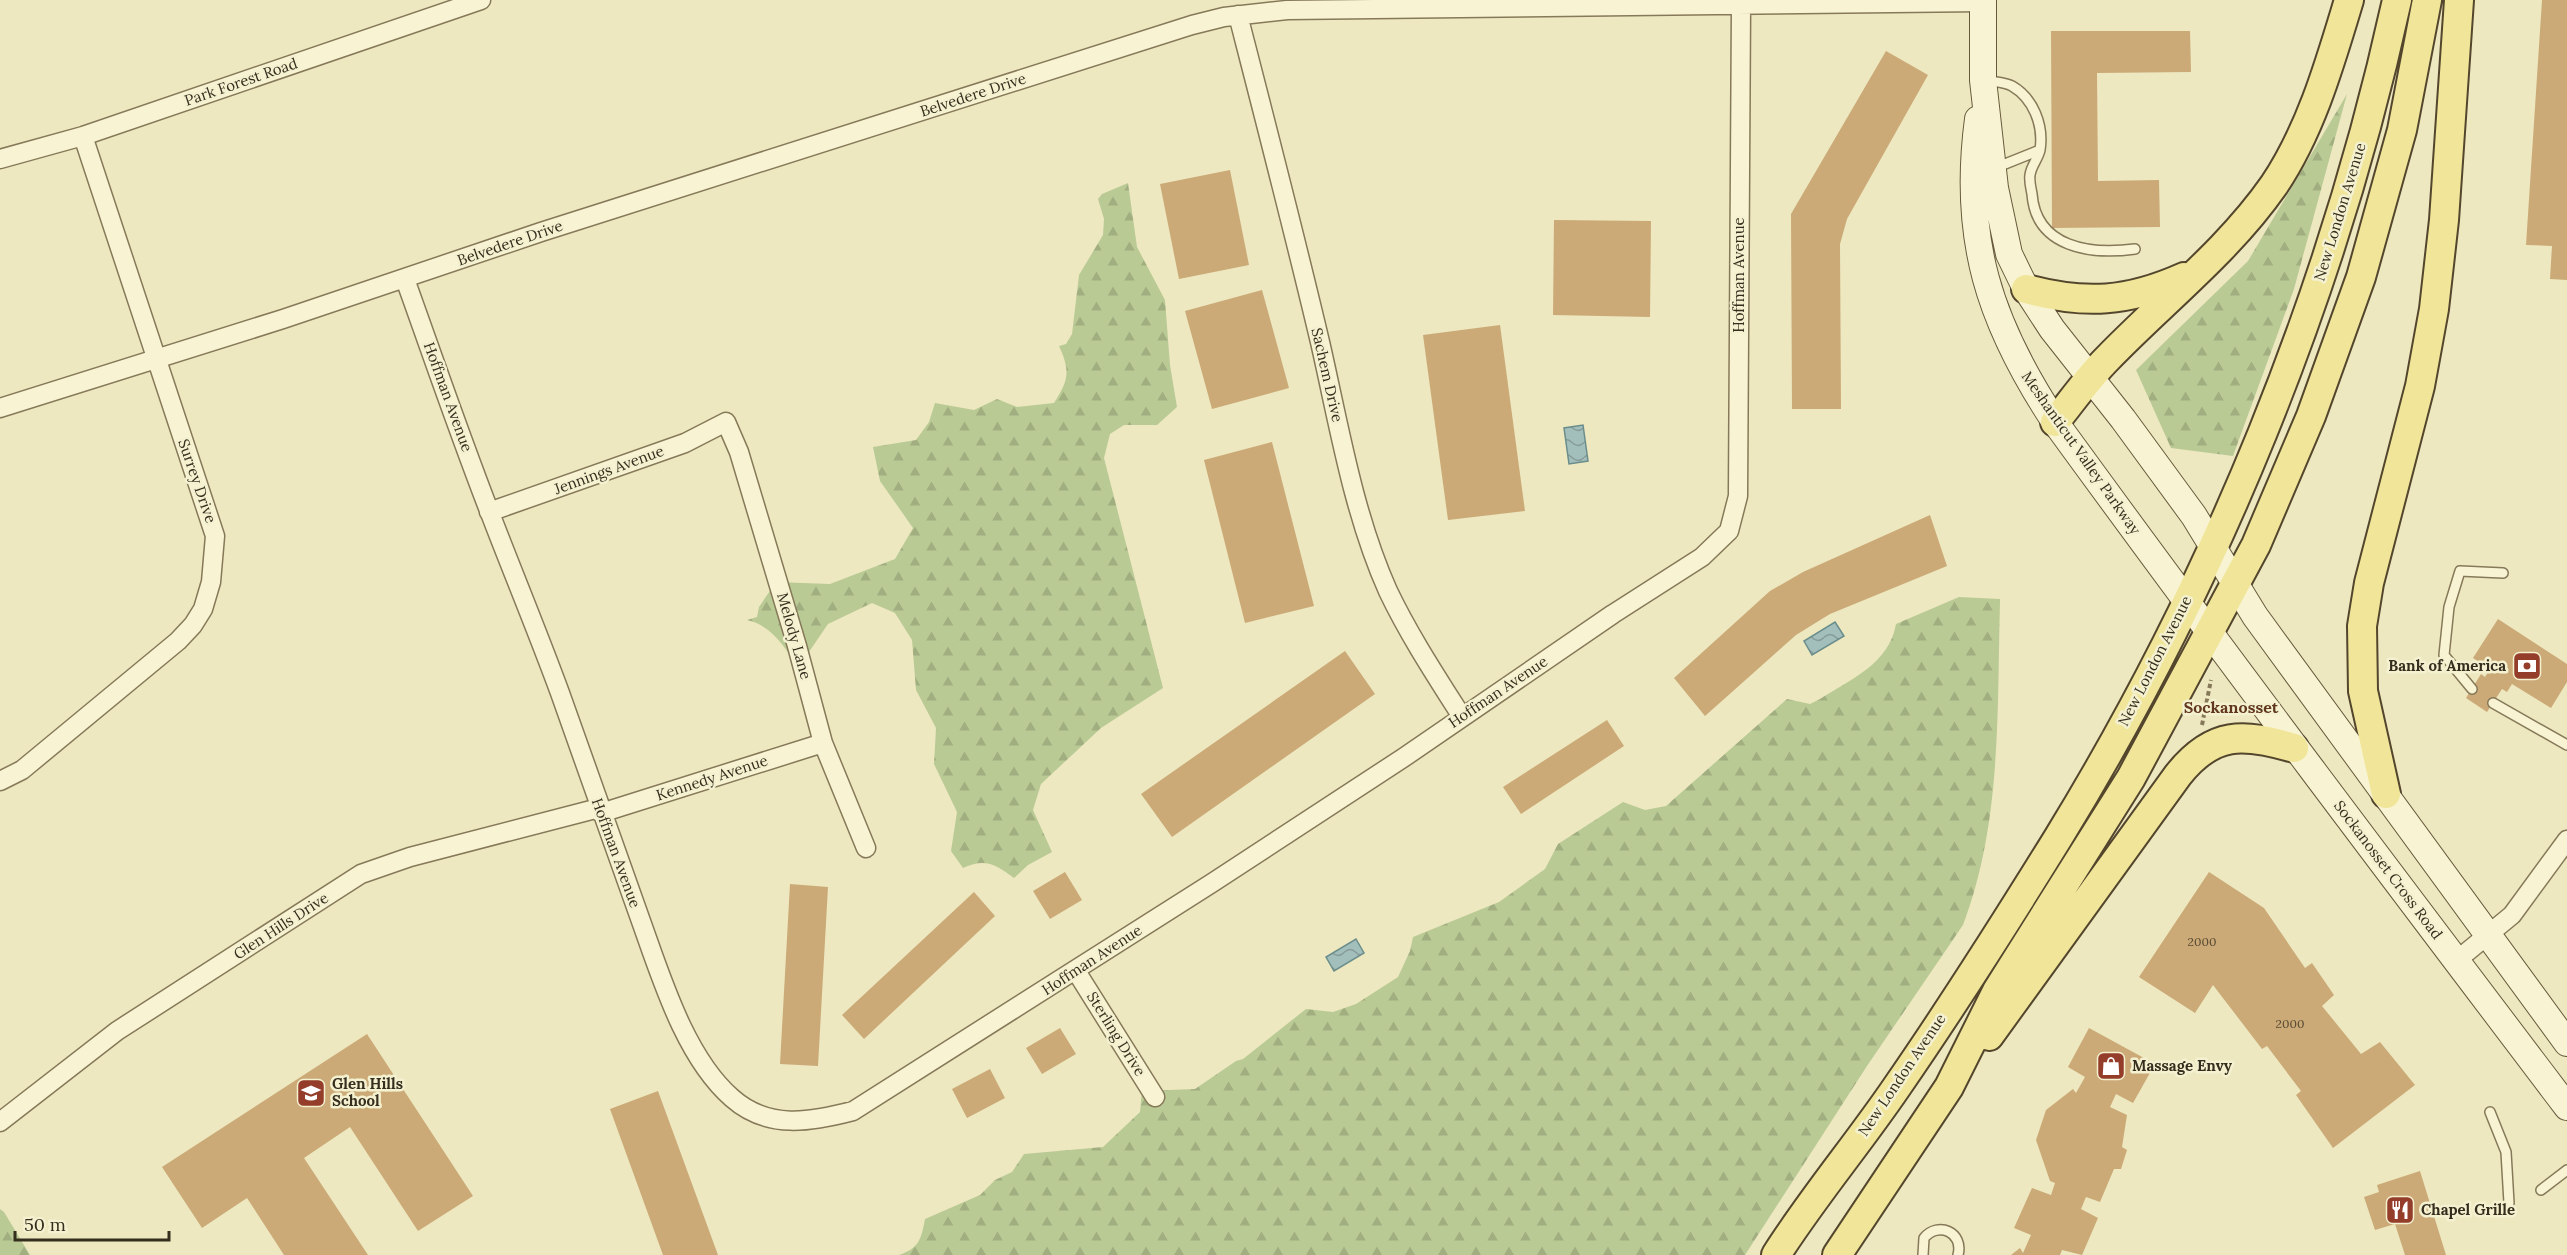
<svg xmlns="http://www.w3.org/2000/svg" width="2567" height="1255" font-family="Lora,serif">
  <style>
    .forest { fill: url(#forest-firs) }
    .water { fill: url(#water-waves); stroke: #6b8d8b; stroke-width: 1.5 }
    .building { fill: #cbaa77 }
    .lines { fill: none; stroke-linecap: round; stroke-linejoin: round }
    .lane-casing { stroke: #867959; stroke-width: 12 }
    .street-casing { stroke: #867959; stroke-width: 21 }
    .secondary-casing { stroke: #675a3c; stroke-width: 28 }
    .primary-casing { stroke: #53462d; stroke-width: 32 }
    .path { stroke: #867959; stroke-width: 4; stroke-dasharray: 4.5 3; stroke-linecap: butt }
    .lane { stroke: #f8f4d3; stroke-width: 9 }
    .street { stroke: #f8f4d3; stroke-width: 18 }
    .secondary { stroke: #f8f4d3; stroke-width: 26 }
    .primary { stroke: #f0e598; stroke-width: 28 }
    .labels { text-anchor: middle; stroke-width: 5; stroke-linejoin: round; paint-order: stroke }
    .number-label { font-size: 12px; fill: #5a4c34 }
    .street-label { font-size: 15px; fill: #352d1d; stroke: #f4f1d0 }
    .poi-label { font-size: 15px; font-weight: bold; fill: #352d1d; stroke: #f4f1d0; text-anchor: start }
    .neighbourhood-label { font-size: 16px; font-weight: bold; fill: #61381d; stroke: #f4f1d0 }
  </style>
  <defs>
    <pattern id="forest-firs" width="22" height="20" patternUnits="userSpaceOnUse" patternTransform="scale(1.5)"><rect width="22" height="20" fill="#baca95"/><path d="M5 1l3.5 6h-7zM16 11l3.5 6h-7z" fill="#a0ae80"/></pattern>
    <pattern id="water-waves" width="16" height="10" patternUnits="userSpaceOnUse" patternTransform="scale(1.5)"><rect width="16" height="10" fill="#a3bfbc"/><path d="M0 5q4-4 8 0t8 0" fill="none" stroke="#869c98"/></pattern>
  </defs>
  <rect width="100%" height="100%" fill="#ede8c0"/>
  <path class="forest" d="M2347,94L2294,289L2233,456L2171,448L2136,370L2248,261Z
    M1128,183L1137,247L1165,300L1170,365L1177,407L1157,425H1124L1110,434L1104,458L1163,688L1101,728L1041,784L1033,810L1052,852L1028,865L1014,878C995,864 985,858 963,868L951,851L957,812L934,764L936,728L916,690L912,640L895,613L872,603L828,624L798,668C786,648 771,625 747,620L757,617L759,607L776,582L830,584L895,559L913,528L880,481L873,447L916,440L929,422L935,403L974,410L997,399L1017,407L1054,403C1068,381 1071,372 1059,346L1066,344L1072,334L1079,275L1103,235L1104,219L1098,199L1102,194Z
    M1959,597L2000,599V602C1997,710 2002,823 1963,925L1867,1066L1745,1255H899C919,1248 921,1240 925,1219L980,1195L995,1180L1012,1172L1024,1154L1103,1147L1140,1112L1142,1091L1195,1089L1236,1061L1243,1059L1306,1009L1333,1012L1356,1004L1398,977L1410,951L1413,937L1499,902L1545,869L1558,844L1623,802L1645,810L1666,806L1787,699L1810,704L1820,699C1851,679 1889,664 1896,624Z
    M0,1209L4,1212L30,1255H0Z"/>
  <path class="water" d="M1583,425L1588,461L1569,464L1564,428Z
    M1835,622L1844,636L1812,655L1804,641Z
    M1356,939L1364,953L1334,971L1326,957Z"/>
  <path class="building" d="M2542,0H2567V280L2550,279L2552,246L2526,245Z
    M2051,31H2190L2191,72L2097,73L2098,181L2159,180L2160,227L2052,228Z
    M1886,51L1928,75L1847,219L1840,244L1841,409H1792L1791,214Z
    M1230,170L1249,265L1179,279L1160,184Z
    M1554,220L1651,221L1650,317L1553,315Z
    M1262,290L1289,388L1212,409L1185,311Z
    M1500,325L1525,511L1448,520L1423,335Z
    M1272,442L1314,606L1245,623L1204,460Z
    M1930,515L1947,566L1830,614L1796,635L1705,716L1674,678L1770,591L1803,572Z
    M2498,619L2567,664V682L2551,708L2512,684L2507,692L2502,689L2487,712L2466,698L2481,674L2485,677L2490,669L2473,658Z
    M1345,651L1375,694L1172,837L1141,794Z
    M1607,720L1624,746L1521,814L1503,787Z
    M1065,872L1082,900L1050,919L1033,891Z
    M2209,872L2264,908L2305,968L2312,963L2334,995L2322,1006L2361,1054L2380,1042L2415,1085L2333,1148L2296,1095L2301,1091L2267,1046L2262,1049L2213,985L2195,1013L2139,977Z
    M790,884L828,887L818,1066L780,1064Z
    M974,892L995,916L864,1039L842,1015Z
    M1060,1028L1076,1054L1042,1074L1026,1048Z
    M2089,1028L2155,1064L2133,1103L2116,1094L2110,1107L2127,1115L2122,1147L2127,1150L2121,1169H2114L2100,1202L2086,1197L2081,1209L2098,1218L2082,1255L2062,1250L2060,1255H2011L2020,1248L2023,1253L2031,1235L2014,1228L2032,1188L2051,1195L2055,1183L2050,1181L2036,1140L2046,1110L2073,1089L2076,1093L2085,1077L2068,1067Z
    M367,1034L473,1196L418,1231L350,1127L304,1158L368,1255H284L247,1198L202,1228L162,1167Z
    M990,1069L1005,1098L967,1118L952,1089Z
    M658,1091L718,1255H663L610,1109Z
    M2420,1171L2446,1255H2405L2395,1224L2375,1230L2364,1197L2379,1192L2377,1185Z"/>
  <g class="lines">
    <g class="lane-casing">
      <path id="lane" d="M1985,80C1993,82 2005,82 2012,86C2033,98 2044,125 2040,150C2038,159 2031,166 2030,175C2029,181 2031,188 2032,194C2036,248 2091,255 2135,249
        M1995,168L2040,150
        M2472,689L2444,655L2449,607L2460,571L2503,573
        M2493,703L2567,745
        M2490,1112L2506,1152L2509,1203
        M2541,1190L2567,1170
        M1923,1255L1924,1238C1938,1221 1964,1232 1958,1255"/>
    </g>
    <g class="street-casing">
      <path id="street" d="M1238,15C1266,124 1294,232 1320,342C1339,425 1353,513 1388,591C1409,635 1436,676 1462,717
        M0,159L83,136L481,0
        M405,279C433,357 460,436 490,513C513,573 538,633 560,693C588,770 614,847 642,924C662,980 686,1058 732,1098C768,1130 811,1122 853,1111L1212,883L1403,758L1613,614L1702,557L1729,531L1738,496L1741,5
        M0,408L283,319L541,232L1192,25L1224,17L1287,10L1983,2
        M489,512L685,443L726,422L739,452L797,646L823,743L866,848
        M0,781L22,770L178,641L193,625L203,609L211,582L215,536L83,136
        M601,813L823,743
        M2456,961L2512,915L2567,840
        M1076,971L1155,1097
        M0,1122L117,1031L361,874L410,857L599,808"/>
    </g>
    <g class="secondary-casing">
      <path id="secondary" d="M1983,0V80L1995,188L2009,254L2026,289L2052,329L2123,419L2194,516L2255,616L2567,1043
        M1978,119C1962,239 1989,322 2055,422C2223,653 2395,880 2567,1107"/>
    </g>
    <g class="primary-casing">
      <path id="primary" d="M2026,289C2086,305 2128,302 2184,277
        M2055,422C2072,401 2088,378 2107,359C2163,301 2228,251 2274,185C2311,130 2330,63 2349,0
        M2386,794L2363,691L2362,626L2369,583L2420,386L2434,309L2444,220L2459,0
        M1989,1036L2178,775C2213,731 2243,733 2294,748
        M1776,1255C1813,1197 1857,1145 1896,1088C1952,1007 2006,922 2058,838C2215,582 2333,294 2397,0
        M1837,1255L1949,1087L1997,991L2131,778L2256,545L2311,416L2361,277L2402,130L2427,0"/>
    </g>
    <path class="path" d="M2202,725L2211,680"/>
    <use href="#lane" class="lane"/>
    <use href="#street" class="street"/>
    <use href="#secondary" class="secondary"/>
    <use href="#primary" class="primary"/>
  </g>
  <defs>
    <g id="bank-square" transform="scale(1.5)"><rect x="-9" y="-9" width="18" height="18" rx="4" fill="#943d2a" stroke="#f4f1d0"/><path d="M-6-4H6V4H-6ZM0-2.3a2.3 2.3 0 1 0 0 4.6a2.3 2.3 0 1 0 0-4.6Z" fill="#fff"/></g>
    <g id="shop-square" transform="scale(1.5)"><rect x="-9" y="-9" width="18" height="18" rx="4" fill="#943d2a" stroke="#f4f1d0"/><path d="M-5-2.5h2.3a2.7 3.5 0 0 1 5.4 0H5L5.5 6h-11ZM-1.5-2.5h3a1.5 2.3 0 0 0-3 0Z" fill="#fff"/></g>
    <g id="school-square" transform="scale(1.5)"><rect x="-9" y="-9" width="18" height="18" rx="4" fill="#943d2a" stroke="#f4f1d0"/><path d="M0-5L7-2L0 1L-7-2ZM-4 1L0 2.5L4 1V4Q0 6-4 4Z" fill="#fff"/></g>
    <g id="restaurant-square" transform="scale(1.5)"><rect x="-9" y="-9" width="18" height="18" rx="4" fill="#943d2a" stroke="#f4f1d0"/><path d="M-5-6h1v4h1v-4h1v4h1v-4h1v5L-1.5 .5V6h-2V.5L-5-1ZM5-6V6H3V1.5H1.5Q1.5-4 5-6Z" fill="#fff"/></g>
  </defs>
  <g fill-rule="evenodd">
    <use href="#bank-square" x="2527" y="666"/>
    <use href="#shop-square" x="2111" y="1066"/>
    <use href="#school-square" x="311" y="1093"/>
    <use href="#restaurant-square" x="2400" y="1210"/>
  </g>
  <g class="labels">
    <g class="number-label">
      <text x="2202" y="946">2000</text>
      <text x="2290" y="1028">2000</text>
    </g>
    <g class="street-label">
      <text transform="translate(241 82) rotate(-19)" y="5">Park Forest Road</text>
      <text transform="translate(973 95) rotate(-18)" y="5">Belvedere Drive</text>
      <text transform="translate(2340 212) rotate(-73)" y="5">New London Avenue</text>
      <text transform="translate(510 243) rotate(-19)" y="5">Belvedere Drive</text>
      <text transform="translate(1739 275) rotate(-90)" y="5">Hoffman Avenue</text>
      <text transform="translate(1327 375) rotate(77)" y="5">Sachem Drive</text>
      <text transform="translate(448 397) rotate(70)" y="5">Hoffman Avenue</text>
      <text transform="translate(2081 453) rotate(55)" y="5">Meshanticut Valley Parkway</text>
      <text transform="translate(609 470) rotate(-20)" y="5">Jennings Avenue</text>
      <text transform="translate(197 481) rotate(71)" y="5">Surrey Drive</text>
      <text transform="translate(794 636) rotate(74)" y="5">Melody Lane</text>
      <text transform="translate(2155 661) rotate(-63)" y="5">New London Avenue</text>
      <text transform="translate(1498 692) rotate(-34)" y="5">Hoffman Avenue</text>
      <text transform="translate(712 778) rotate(-18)" y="5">Kennedy Avenue</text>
      <text transform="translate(616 853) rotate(70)" y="5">Hoffman Avenue</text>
      <text transform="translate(2388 870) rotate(53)" y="5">Sockanosset Cross Road</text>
      <text transform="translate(281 926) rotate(-33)" y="5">Glen Hills Drive</text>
      <text transform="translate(1092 960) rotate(-33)" y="5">Hoffman Avenue</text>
      <text transform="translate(1116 1034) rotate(58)" y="5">Sterling Drive</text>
      <text transform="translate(1902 1075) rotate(-56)" y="5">New London Avenue</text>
    </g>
    <g class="poi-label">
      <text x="2506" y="671" text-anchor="end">Bank of America</text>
      <text x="2132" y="1071">Massage Envy</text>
      <text x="332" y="1089">Glen Hills<tspan x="332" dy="17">School</tspan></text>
      <text x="2421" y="1215">Chapel Grille</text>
    </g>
    <g class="neighbourhood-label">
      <text x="2231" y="713">Sockanosset</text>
    </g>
  </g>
  <path d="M15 1231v9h154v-9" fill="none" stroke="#352d1d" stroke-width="3"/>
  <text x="24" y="1231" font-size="18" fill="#352d1d" stroke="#f4f1d0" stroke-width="4.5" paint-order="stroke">50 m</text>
</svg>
